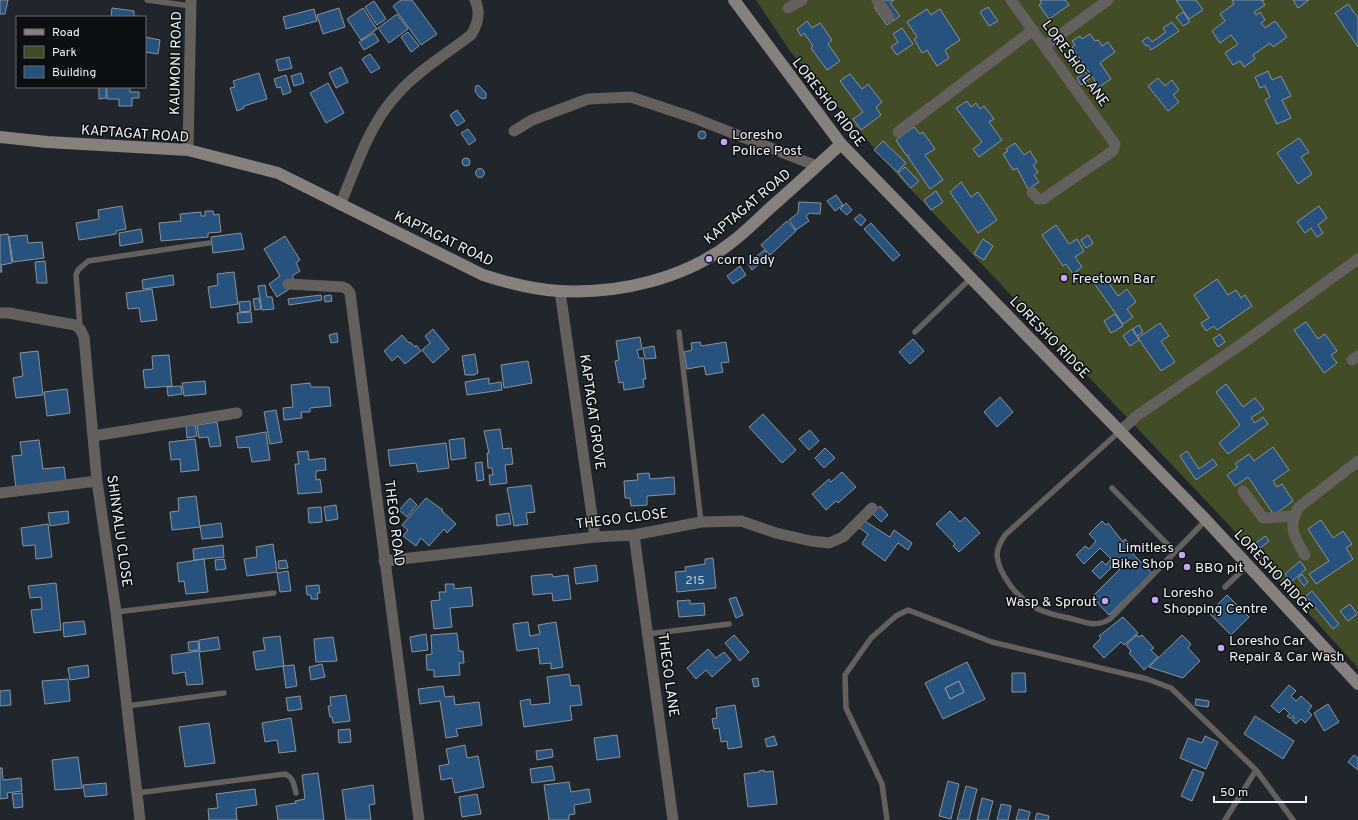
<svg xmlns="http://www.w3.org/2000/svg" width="1358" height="820" font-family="Overpass,sans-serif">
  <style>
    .green { fill: #424c27 }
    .building { fill: #27527d; stroke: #8c929a; fill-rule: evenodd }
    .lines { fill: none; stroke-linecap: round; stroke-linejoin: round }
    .lane { stroke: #64605e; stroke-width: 5.5 }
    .street { stroke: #64605e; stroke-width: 11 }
    .secondary { stroke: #87817e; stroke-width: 12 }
    .poi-dot { fill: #c6a6f0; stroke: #0c0f11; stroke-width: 1.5 }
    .labels { text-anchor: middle; stroke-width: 3; stroke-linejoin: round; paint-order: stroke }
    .number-label { font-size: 12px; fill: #bfccda }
    .street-label { font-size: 14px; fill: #f2f5f9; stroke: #0c0f11 }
    .poi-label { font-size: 14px; fill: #f2f5f9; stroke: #0c0f11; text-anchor: start }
  </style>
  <rect width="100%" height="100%" fill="#21262c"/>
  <path class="green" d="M756,0H1358V668L1228,524L901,179L790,51Z"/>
  <path class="building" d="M0,0H8L5,14H0Z
    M401,0H412L437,34L421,45L393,6Z
    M874,0H894L890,3L900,16L887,25L874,7L877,5Z
    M1040,0H1065L1069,5L1049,19L1039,5L1042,3Z
    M1176,0H1196L1203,10L1189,19Z
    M1232,0H1264L1262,1L1265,5L1254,12L1256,15L1260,12L1265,20L1261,23L1265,28L1275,21L1287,37L1273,47L1270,43L1253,55L1255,59L1244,67L1240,61L1233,65L1225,53L1238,44L1231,35L1220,43L1212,31L1225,21L1220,14L1234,4Z
    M1293,0H1309L1298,8Z
    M374,1L386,19L377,25L365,7Z
    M1348,4L1358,18V47L1335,13Z
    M988,7L998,21L989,26L980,12Z
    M112,8L134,11V16L143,17H111Z
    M339,8L345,27L323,34L317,15Z
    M363,8L377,29L361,40L347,19Z
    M314,9L317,21L286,29L283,17Z
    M927,9L931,15L940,9L960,40L945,50L949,58L937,66L927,50L922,53L914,39L917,37L907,22Z
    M1183,12L1190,22L1183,26L1176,17Z
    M397,14L408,29L389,43L378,28Z
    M807,21L812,28L820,23L832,40L828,44L840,61L827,70L811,48L813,46L804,33L801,36L797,29Z
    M1172,22L1179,31L1151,50L1148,45L1146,46L1142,41L1148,37L1152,42L1166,32L1163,28Z
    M902,28L913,44L897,55L891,47L898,42L893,34Z
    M408,32L419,46L411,52L401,37Z
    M374,33L379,41L364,50L359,42Z
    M1090,34L1095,41L1098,40L1102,46L1108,42L1115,52L1100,63L1111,79L1099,87L1072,47L1075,45L1072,41L1080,36L1082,39Z
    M145,37L160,40L158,54L145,52Z
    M370,54L380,68L371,73L362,59Z
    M289,57L292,68L279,71L276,60Z
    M341,67L348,82L336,88L329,73Z
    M1268,71L1272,80L1281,76L1291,96L1282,100L1291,118L1277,124L1265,100L1270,97L1265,86L1260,88L1255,77Z
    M1085,72L1090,79L1081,85L1077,78Z
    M259,73L267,99L244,106V108L237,111L230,88L235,87L233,81Z
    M301,73L304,83L294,86L291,76Z
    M850,74L862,89L868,84L882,102L876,107L881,115L861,130L853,119L863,112L840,81Z
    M286,75L291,92L283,95L281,87L277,88L274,79Z
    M1158,78L1165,86L1172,80L1179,90L1173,95L1179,102L1168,111L1148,86Z
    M328,83L344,113L326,123L310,93Z
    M478,85L486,93V98L483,99L479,97L475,91L476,86Z
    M99,87H106V98L99,99Z
    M107,87H130V92H139V98H132V106H119V99H107Z
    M967,101L971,107L976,103L980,109L984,106L994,119L989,122L1002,140L979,157L973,149L982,142L956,108Z
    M457,110L465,121L457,126L450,115Z
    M914,127L920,134L923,132L935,149L925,155L943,180L930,189L908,157L909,156L906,155L896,140Z
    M468,129L476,140L469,145L461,133Z
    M698 135a4 4 0 1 1 8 0a4 4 0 1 1-8 0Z
    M1299,138L1309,152L1301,157L1312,174L1298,184L1277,153Z
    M883,141L906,163L897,172L874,150Z
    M1015,143L1024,155L1030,151L1037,162L1033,165L1038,172L1034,175L1039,182L1028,189L1017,168L1013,170L1003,154L1008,151L1006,149Z
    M462 162a4 4 0 1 1 8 0a4 4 0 1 1-8 0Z
    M905,167L919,181L911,188L898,173Z
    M475.5 173a4.5 4.5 0 1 1 9 0a4.5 4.5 0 1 1-9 0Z
    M961,182L971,197L978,192L997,220L978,233L950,192Z
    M936,191L943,202L931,210L924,200Z
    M836,195L843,205L835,211L827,201Z
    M799,202L821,203L820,214L810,213L806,216L809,221L796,230L789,220L798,213Z
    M846,203L852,210L847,215L840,209Z
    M122,206L126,229L116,231V234L79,240L76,223L99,219L98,210Z
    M1319,206L1327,218L1318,225L1323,233L1317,237L1311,228L1305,233L1297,222Z
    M205,211H213L214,215L219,214L221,232L208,233V237L161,241L159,223L181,221L180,214L201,212V216H205Z
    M860,214L866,220L861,226L854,219Z
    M787,221L796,231L770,255L761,245Z
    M871,223L900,255L893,261L864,229Z
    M1056,225L1069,244L1077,239L1084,251L1075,257L1082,267L1073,274L1066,264L1063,266L1042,235Z
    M141,229L143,242L120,246L119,233Z
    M241,233L244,249L213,253L211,237Z
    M8,234L12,263L1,265L2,272H0V235Z
    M27,235L28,243L42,242L44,258L13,262L9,237Z
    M1088,235L1093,243L1086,248L1081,240Z
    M285,236L300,260L296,263L300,271L292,276L297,284L277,297L269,284L280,276L264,249Z
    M983,239L993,246L984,260L974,254Z
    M764,250L769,256L752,270L748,264Z
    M45,261L47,283H37L35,262Z
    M740,266L746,275L733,284L727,276Z
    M234,272L238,304L211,308L208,287L218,285L217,274Z
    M173,275L174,285L143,289L142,280Z
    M1104,276L1118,296L1127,289L1136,302L1127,309L1133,317L1123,324L1094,283Z
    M1217,279L1228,295L1236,290L1241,298L1245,295L1252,306L1217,330L1214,326L1206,331L1201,323L1209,318L1194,295Z
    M265,285L267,297H272L274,309L262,310L258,286Z
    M152,289L157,320L141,322L139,308L128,309L126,293Z
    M321,295L322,300L289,305L288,299Z
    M331,295L332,301L325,302L324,296Z
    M259,298L261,309L255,310L253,299Z
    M250,301L251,311L240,312L239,302Z
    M251,312L252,322L238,323L237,313Z
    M1115,314L1123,326L1111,333L1104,321Z
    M1306,322L1318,339L1325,334L1337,351L1331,355L1337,363L1324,373L1294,330Z
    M1160,323L1169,336L1161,341L1175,362L1161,371L1138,338Z
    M1139,325L1143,332L1137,336L1133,329Z
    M433,329L449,349L433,363L422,350L430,343L425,336Z
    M1132,329L1139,340L1130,346L1123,336Z
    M337,333L338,342L331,343L329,335Z
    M1220,334L1225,342L1218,347L1213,339Z
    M402,335L409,343L410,342L415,347L416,345L421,351L405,364L398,356L392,361L384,351Z
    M640,337L642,349L637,350L639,358H643L646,379H643L644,387L624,390L623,382L619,383L615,361L619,360L616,341Z
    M913,339L924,351L910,364L899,352Z
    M700,342L701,346L726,342L729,362L721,363L723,372L706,375L704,366L687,369L684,352L692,350L691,343Z
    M654,346L656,358L645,359L643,348Z
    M38,351L43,395L16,398L13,378L23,376L20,353Z
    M475,354L478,373L475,374V375H465L462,356Z
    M169,355L172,386L145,388L143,370L153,369L152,356Z
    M528,361L532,383L504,388L501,365Z
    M489,378V384L501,382L502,390L467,395L465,382Z
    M205,381L206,394L184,396L182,383Z
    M310,383L311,387H329L331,406L310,408V412H301L302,418L284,420L283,408L293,407L291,385Z
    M1226,384L1243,407L1255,398L1264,409L1251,418L1255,423L1263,417L1268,424L1228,454L1219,443L1240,425L1216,392Z
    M181,386L182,394L168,396L167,387Z
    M67,389L70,413L47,416L44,392Z
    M1000,397L1013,412L997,427L984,412Z
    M276,410L282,442L270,444L264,412Z
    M763,414L796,450L782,463L749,427Z
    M217,422L221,446L210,447L208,437L199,438L197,425Z
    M195,425L197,436L187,438L186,426Z
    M500,429L503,449L511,448L513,464L505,465L507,483L490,485L489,475H493L492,468H488L487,453H489L484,431Z
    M810,430L819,441L809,450L799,439Z
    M266,432L270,460L252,462L249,447L238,448L236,437Z
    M464,438L466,458L451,460L449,440Z
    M195,439L199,470L181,472L180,459L171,460L169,442Z
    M39,440L43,469L64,467L66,482L16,488L12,456L22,455L20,442Z
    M446,443L449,468L418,472L416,463L390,466L388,450Z
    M1273,447L1289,470L1273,481L1277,487L1282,484L1293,501L1274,515L1248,477L1235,486L1227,475L1238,467L1235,464L1249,454L1254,461Z
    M825,448L835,458L824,468L815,458Z
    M308,451L309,460L325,458L326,470L316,471V480L320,479L322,492L298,494L295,464H299L297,452Z
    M1187,451L1199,469L1213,459L1217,465L1196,480L1180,456Z
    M482,462L484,480L477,481L475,463Z
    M842,472L856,487L838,503L836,501L826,510L812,494L829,479L831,482Z
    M649,473L650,479L674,477L675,494L647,496V505L631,506L630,498H625L624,481L638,480L637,474Z
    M531,485L535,512L526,513L528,524L514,526L507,488Z
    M196,496L200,527L172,530L170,512L179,511L178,498Z
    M410,498L417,505L407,517L399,510Z
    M426,498L443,510L442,511L456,524L447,533L444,529L429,546L421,538L416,546L403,536L408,530L402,525Z
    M336,505L338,519L326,521L324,507Z
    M880,506L888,515L881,522L872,513Z
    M321,507L322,522L309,523L308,508Z
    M68,511L69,523L50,526L48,513Z
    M950,511L960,522L965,517L980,533L959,552L953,546L955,544L936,524Z
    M509,513L511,524L497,526L496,515Z
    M863,520L890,537L894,530L912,543L908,550L898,543L885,561L862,544L868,534L858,527Z
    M1321,520L1333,538L1343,531L1352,544L1346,548L1353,559L1316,584L1309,574L1329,561L1308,529Z
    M1102,521L1106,525L1108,523L1123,542L1125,539L1136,551L1133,554L1152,573L1109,615L1092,597L1120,569L1114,563L1110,567L1111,568L1100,579L1092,571L1102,561L1106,565L1111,559L1100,548L1084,564L1076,555L1085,546L1089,549L1096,541L1089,534Z
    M221,523L223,537L202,539L200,526Z
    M48,524L52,557L36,559L35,545L23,546L21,528Z
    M1265,536L1269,541L1260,548L1256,543Z
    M273,544L277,572L247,576L244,559L257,557L256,547Z
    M223,545L224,557L194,560L193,549Z
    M713,558L716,588L677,592L675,572L686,571L685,567L705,564V559Z
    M204,559L208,592L186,594L184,581L179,582L177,563Z
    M224,559L226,569L216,570L215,560Z
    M286,560L288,568L279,569L278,561Z
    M1300,561L1306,569L1291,582L1285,574Z
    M596,565L598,581L576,584L574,568Z
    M288,571L291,591L280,592L277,573Z
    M552,574L553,577L568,575L571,599L553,601L552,593L533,595L531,576Z
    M1302,574L1308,582L1304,586L1298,578Z
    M56,583L61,630L34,633L31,610L42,609L41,597L30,598L28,586Z
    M445,584H454V589L471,587L473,606L450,608L452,627L434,629L431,601L440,600L439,592H446Z
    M319,585L320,593H317L318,599H311V595H307L306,586Z
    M1312,591L1339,624L1333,629L1306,596Z
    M1227,595L1249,617L1231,635L1209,613Z
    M736,597L743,615L736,618L729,599Z
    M690,600V604L704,603L705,615L679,617L677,601Z
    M1350,604L1357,614L1348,621L1340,611Z
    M1123,617L1138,633L1124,645L1121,642L1104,658L1093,646L1101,638L1099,636Z
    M84,621L86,634L64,637L63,623Z
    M528,622L530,636L540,634L538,625L556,622L563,667L551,669V663L540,664L538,648L517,651L513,624Z
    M457,633L459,651H463L464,663H459L460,675L434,677V670H427L426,655L432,654L431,635Z
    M426,634L428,650L412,652L410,637Z
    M734,635L749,652L740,661L725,643Z
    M1137,635L1139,637L1142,635L1154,648L1151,650L1158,657L1144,670L1129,653L1131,651L1126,645Z
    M1182,635L1191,644L1188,648L1200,661L1183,678L1149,667Z
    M280,636L284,666L256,670L253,652L265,650L263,638Z
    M218,637L220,649L200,652L199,640Z
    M333,637L337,661L316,662L314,639Z
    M198,641L199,650L189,651L188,642Z
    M708,649L716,658L724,652L731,660L712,677L706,670L696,679L687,668Z
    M199,651L203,684L187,685L185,672L173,674L171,655Z
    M967,662L985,699L943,719L925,683ZM959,681L964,692L950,699L945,688Z
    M322,664L325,677L311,680L309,667Z
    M88,665L89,677L70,680L68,668Z
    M294,665L297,686L286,688L283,666Z
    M1012,673H1025L1026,692H1012Z
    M569,674L571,686L579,685L582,705L570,706L572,720L524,727L520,701L530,699L531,705L550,703L547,677Z
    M758,678L759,686L754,687L752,679Z
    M68,679L70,701L45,704L42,681Z
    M959,681L964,692L950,699L945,688Z
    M1289,685L1296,691L1291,696L1296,701L1301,696L1312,706L1308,711L1312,715L1305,723L1301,719L1296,724L1292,720L1295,718L1293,716L1291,719L1287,716L1290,714L1284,708L1279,713L1271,706Z
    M443,686L445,697L454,696L455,705L479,702L482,725L456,729L458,736L446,738L440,701L420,704L418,689Z
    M10,690L11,705L0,706V691Z
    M346,695L350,721L333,723L332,717H330L328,706H331L330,697Z
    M300,696L302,709L288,711L286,698Z
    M1196,699L1209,701L1208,707L1195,705Z
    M1328,704L1339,722L1324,731L1314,713Z
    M735,705L742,747L728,749L727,741L721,742L719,728L714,729L712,719L717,718L716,708Z
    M1255,716L1294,741L1283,759L1244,734Z
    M291,718L296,751L279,753L277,740L265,742L262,723Z
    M209,723L215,763L185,767L179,727Z
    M350,729L351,742L339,743L338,730Z
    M617,735L620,757L597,760L594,738Z
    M774,736L777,745L767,747L765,739Z
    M1205,736L1218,742L1206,769L1180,758L1188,738L1202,743Z
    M465,745L467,758L478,756L484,787L455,793L452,778L441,780L439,766L449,764L446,749Z
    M552,749L553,757L537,760L536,751Z
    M1354,755L1358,758V770L1348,762Z
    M78,757L82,788L55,790L52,760Z
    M552,766L555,780L532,783L530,769Z
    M0,768H2L3,780L21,778L22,791L7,793L8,798L0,799Z
    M1193,769L1204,773L1192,801L1181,796Z
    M764,770V772L773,771L777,804L748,807L744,774L759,772V771Z
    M318,773L324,820H278L276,806L296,803L295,801L305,799L302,775Z
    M948,781L959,784L951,819L939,816Z
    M569,782L571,792L589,789L591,802L574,805L575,814L569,815V820H549L544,785Z
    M106,783L107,795L85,797L83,785Z
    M373,785L375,804L369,805L371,820H346L342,790Z
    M966,786L977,789L969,820H957Z
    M255,789L257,805L236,808L237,820H209L208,809L218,808L216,794Z
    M22,793L23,807L14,808L12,794Z
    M477,794L481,814L462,817L459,797Z
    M982,798L993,801L988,820H977Z
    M1001,804L1011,806L1008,820H997Z
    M1019,809L1030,812L1028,820H1016Z
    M1037,813L1049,816L1048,820H1035Z"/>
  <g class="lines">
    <path class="lane" d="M147,0L191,6
      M80,328L76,275L78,270L88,261L209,243
      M679,332L701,522
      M915,332L971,278
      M1120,431L1005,535C1001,541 997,548 997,555C999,575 1018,599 1036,608C1046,613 1058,616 1069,618C1084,622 1096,628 1110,619L1206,520
      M1112,488L1175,552
      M1225,587L1248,565
      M116,612L274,593
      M648,634L729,624
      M127,706L224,693
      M137,793L285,774C293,777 294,785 296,793
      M887,820L882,784L846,708L845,675L871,638L896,616L908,610L992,642L1147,679L1171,688L1256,770L1293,820
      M1225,820L1256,770"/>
    <path class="street" d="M877,0L889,17
      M1011,0L1115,144L1113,151L1043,199H1038L1032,192
      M788,8L802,0
      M1045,46L1108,0
      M514,131L532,120L588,99L631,97L694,118L817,166
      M898,132L1033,30
      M188,150L191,0
      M340,205C355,170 368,128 393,99C414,73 445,55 471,35C478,24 481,12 475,0
      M288,284L343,287L347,289L350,293L419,820
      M560,291L595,537
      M0,313H9L75,325L80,329L84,337L97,481L116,612L140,820
      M1352,360L1358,356
      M1120,431L1138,415L1243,343L1358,259
      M93,436L237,413
      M1243,491L1263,518L1294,516
      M0,493L97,481
      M634,535L673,820
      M1305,555C1294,537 1287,526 1299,507L1358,461
      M384,561L595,537L634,535L701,522L741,521L776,533L811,541L829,543L843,537L872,508"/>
    <path class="secondary" d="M734,0L841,144L1206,520L1358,684
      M0,137L47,142L188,150L278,173L483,275C508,283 534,290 560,291C619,294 685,279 732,242C745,232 757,220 769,209C793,188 817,166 841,144"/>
  </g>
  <g class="poi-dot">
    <circle cx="724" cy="142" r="4"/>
    <circle cx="709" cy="259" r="4"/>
    <circle cx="1064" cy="278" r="4"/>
    <circle cx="1182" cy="555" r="4"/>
    <circle cx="1187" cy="567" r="4"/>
    <circle cx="1155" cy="600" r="4"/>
    <circle cx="1105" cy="601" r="4"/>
    <circle cx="1221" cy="648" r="4"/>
  </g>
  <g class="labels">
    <g class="number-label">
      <text x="695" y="584">215</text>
    </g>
    <g class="street-label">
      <text transform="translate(175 63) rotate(-89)" y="5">KAUMONI ROAD</text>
      <text transform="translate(1076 63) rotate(54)" y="5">LORESHO LANE</text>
      <text transform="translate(829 102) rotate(52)" y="5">LORESHO RIDGE</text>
      <text transform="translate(135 133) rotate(4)" y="5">KAPTAGAT ROAD</text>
      <text transform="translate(747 206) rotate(-40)" y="5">KAPTAGAT ROAD</text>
      <text transform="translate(444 238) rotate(26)" y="5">KAPTAGAT ROAD</text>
      <text transform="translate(1050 337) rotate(46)" y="5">LORESHO RIDGE</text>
      <text transform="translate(593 412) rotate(82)" y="5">KAPTAGAT GROVE</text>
      <text transform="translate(622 518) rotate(-7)" y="5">THEGO CLOSE</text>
      <text transform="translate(395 523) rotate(83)" y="5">THEGO ROAD</text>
      <text transform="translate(120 531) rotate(82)" y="5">SHINYALU CLOSE</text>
      <text transform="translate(1274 571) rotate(47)" y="5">LORESHO RIDGE</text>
      <text transform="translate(669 675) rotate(82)" y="5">THEGO LANE</text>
    </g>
    <g class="poi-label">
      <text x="732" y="139">Loresho<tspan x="732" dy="16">Police Post</tspan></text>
      <text x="717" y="264">corn lady</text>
      <text x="1072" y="283">Freetown Bar</text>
      <text x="1174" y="552" text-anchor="end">Limitless<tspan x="1174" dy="16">Bike Shop</tspan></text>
      <text x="1195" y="572">BBQ pit</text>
      <text x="1163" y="597">Loresho<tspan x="1163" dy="16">Shopping Centre</tspan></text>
      <text x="1097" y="606" text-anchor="end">Wasp &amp; Sprout</text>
      <text x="1229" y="645">Loresho Car<tspan x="1229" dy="16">Repair &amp; Car Wash</tspan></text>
    </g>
  </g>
  <rect x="16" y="16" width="130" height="72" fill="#0c0f11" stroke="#686b6e"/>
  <rect x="24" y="29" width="20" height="6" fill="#87817e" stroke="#686b6e"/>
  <text x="52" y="36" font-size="12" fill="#f2f5f9">Road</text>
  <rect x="24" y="46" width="20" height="12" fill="#424c27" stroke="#686b6e"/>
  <text x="52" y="56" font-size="12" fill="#f2f5f9">Park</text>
  <rect x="24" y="66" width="20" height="12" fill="#27527d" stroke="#686b6e"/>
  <text x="52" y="76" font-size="12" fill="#f2f5f9">Building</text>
  <path d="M1214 796v6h92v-6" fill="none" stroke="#f2f5f9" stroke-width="2"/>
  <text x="1220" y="796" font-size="12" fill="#f2f5f9" stroke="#0c0f11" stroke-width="3" paint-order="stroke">50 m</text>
</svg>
